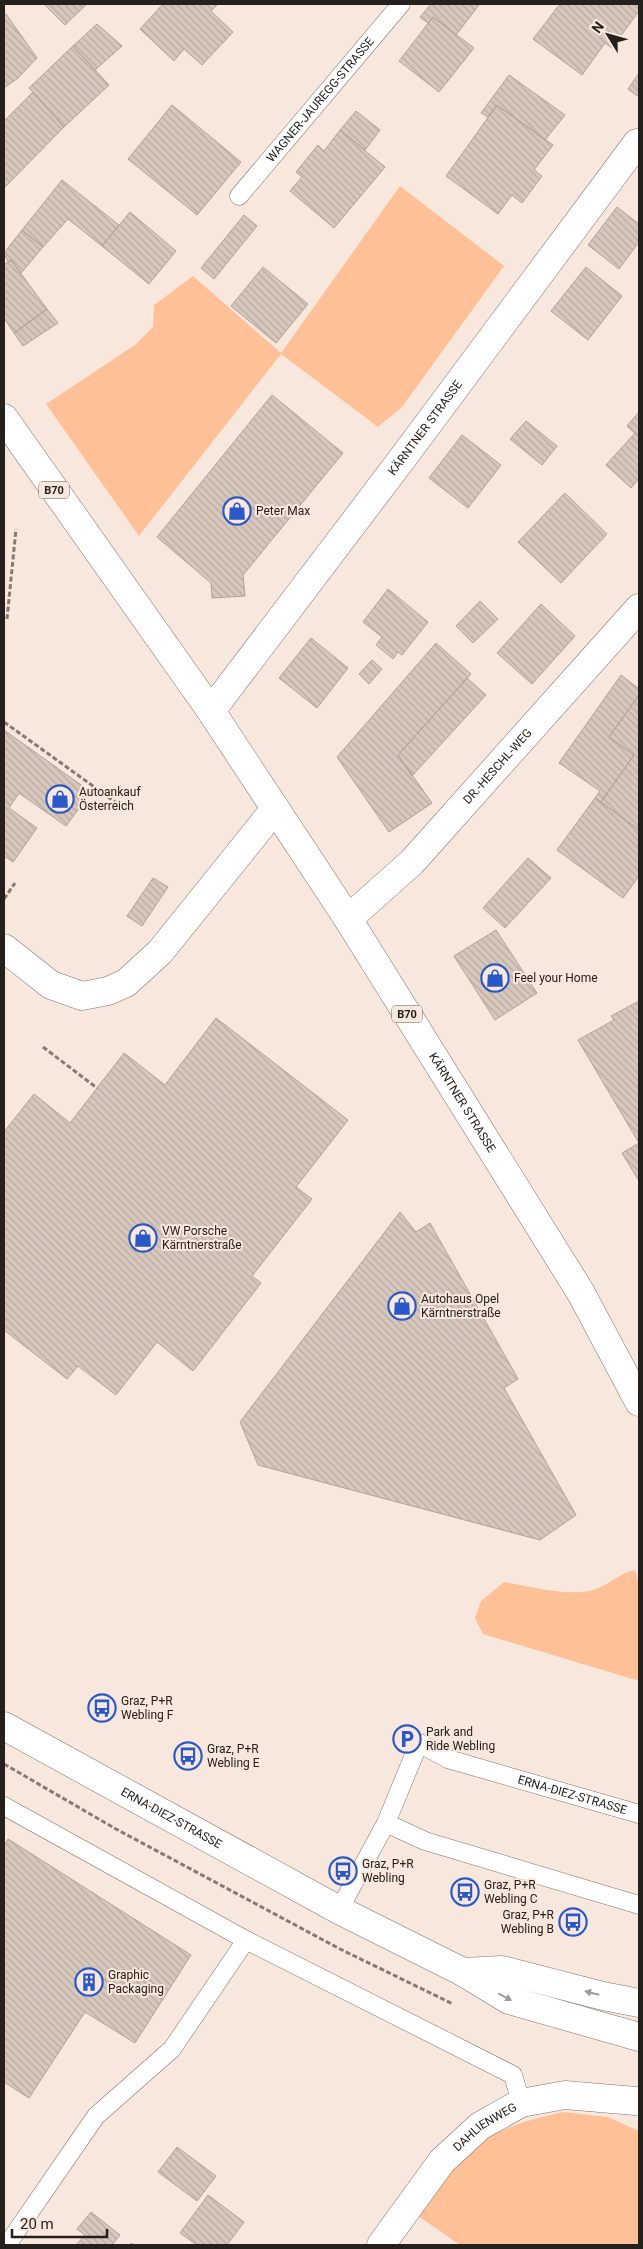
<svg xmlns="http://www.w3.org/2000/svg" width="643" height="2249" font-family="Roboto,sans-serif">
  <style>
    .grass { fill: #ffc098 }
    .building { fill: url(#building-back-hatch); stroke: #b2a298 }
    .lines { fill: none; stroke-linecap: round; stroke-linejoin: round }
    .lane-casing { stroke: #827269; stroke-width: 19 }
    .street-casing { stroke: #827269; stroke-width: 29 }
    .primary-casing { stroke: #827269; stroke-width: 29 }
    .path { stroke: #867b74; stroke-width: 3; stroke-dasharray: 5 2.5; stroke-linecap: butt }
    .lane { stroke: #fff; stroke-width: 18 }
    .street { stroke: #fff; stroke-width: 28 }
    .primary { stroke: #fff; stroke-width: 28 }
    .oneway { fill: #9d9b99 }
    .labels { text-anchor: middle; stroke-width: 4; stroke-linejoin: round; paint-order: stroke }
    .shield { fill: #f8e7dc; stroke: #655c56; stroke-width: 1 }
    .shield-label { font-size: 11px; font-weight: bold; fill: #26201c }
    .street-label { font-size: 12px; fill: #26201c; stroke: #f8e7dc }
    .poi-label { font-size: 12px; fill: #26201c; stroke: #f8e7dc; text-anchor: start }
  </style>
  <defs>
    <pattern id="building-back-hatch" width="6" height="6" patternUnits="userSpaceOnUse" patternTransform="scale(1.25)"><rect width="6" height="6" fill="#d7c7bc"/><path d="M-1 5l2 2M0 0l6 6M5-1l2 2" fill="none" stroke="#b8aba1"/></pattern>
  </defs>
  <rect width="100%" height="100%" fill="#f8e7dc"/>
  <path class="grass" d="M400,186L504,266L402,407L378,427L281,354L139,536L46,404L135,345L153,327L154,305L193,276L281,353Z
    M635,1570L639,1583V1681L483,1634L475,1618L481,1601L504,1582C529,1586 568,1597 593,1590C607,1586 618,1574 635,1570Z
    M563,2112L608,2117L639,2131V2245H460L418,2216C429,2199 439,2179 453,2165C487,2131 519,2122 563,2112Z"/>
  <path class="building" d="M44,4H87L65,25Z
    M163,4H218L211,11L233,32L202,65L184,49L174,61L140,29Z
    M431,4H478L479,5L456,35L433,17L428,23L420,17Z
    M560,4H639V11L612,48L605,43L582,75L533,39Z
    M6,14L37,58L18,78L4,88V16Z
    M433,17L474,48L439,92L399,61Z
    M97,24L122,46L95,70L73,46Z
    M73,46L109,85L64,127L29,88Z
    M639,73V97L628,89Z
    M509,75L565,115L545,140L497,105L488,117L481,113Z
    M33,92L64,127L4,188V121Z
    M172,105L241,162L197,215L128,159Z
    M497,105L553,145L534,170L542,176L522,203L512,195L498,214L446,176Z
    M356,111L380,130L365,150L340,130Z
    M340,130L385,167L334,228L290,191L302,177L296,172L318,145L324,151Z
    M62,180L119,225L102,246L68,219L43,247L22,230Z
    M617,207L639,224V242L619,269L588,245Z
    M130,212L176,251L149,284L102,246Z
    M244,215L257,226L214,279L201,268Z
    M22,230L43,247L21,273L11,260L8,262L4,253Z
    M11,260L47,309L14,333L4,318V265Z
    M263,267L308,304L276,343L231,306Z
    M586,267L622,296L588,340L551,311Z
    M47,309L58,323L23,346L14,333Z
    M272,395L343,453L243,575L245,596L212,598L211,583L157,537Z
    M639,412V437L627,426Z
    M526,421L557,446L542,465L510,439Z
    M635,433L639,437V479L631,488L606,465Z
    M462,435L501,465L468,508L429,478Z
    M565,493L607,534L561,583L518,542Z
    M388,589L428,622L402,655L398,652L393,659L376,645L382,637L363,622Z
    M480,601L498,619L473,643L456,626Z
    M541,604L575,636L532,684L497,653Z
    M311,638L348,668L317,708L279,678Z
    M436,643L471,674L398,755L432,803L389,832L337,757Z
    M372,660L382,669L369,684L359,674Z
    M621,675L639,689V695L609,737L634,755L601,802L595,798L600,791L559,763Z
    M467,678L486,695L412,776L398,755Z
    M639,695V830L601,802L634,755L609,737Z
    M4,730L91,792L66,826L19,793L9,808L37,828L13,862L4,856Z
    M595,798L639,830V876L623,898L557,850Z
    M528,858L551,878L505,928L483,908Z
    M153,878L168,887L142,926L127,916Z
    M496,930L537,993L495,1020L454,956Z
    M639,1001V1143L578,1040L614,1020L611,1016Z
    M216,1018L348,1120L296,1187L312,1199L252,1276L261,1283L193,1371L157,1342L116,1395L78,1366L67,1379L4,1330V1132L34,1094L70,1123L124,1053L165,1085Z
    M639,1143V1181L622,1153Z
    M400,1212L416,1232L430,1223L518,1379L504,1388L576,1515L540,1540L258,1465L240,1422Z
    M8,1839L191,1955L135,2043L85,2012L29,2098L4,2082V1846Z
    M177,2147L216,2176L197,2201L158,2172Z
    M208,2195L244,2222L227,2245H197L180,2233Z
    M91,2212L120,2235L112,2245H76L85,2235L77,2229Z"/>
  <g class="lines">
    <g class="lane-casing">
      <g id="lane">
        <path id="s1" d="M239,196L401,4"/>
        <path d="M4,1806L246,1940L513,2075L521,2103"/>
        <path d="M386,1823L425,1841L639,1905"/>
        <path id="s2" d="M339,1910L386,1823L419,1743L448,1759L639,1814"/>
        <path d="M7,2245L96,2116L172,2049L246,1940"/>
      </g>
    </g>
    <g class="street-casing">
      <g id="street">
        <path id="s3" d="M211,711L405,455L637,143"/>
        <path id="s4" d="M348,919L412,862L639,608"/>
        <path d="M4,948L51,985L82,996L108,991L126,983L160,952L275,809"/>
        <path id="s5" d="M4,1726L339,1910L463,1972L509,2000L639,2037"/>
        <path d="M463,1972L502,1970L603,1996L639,2003"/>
        <path id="s6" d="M381,2245L442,2161L480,2126L521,2103L565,2095L635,2101"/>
      </g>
    </g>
    <g class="primary-casing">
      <g id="primary">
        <path id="s7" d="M4,418L211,711L348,919L581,1293L639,1402"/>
      </g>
    </g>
    <path class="path" d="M7,619L16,529
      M4,722L118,804
      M4,899L15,883
      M43,1047L97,1088
      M4,1764L116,1829L340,1949L453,2004
      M130,2245H133"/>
    <use href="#lane" class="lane"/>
    <use href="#street" class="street"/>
    <use href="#primary" class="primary"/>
  </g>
  <defs><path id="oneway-solid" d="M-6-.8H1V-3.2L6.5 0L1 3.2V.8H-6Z" transform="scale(1.25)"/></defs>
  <g class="oneway">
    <use href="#oneway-solid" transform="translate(592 1993) rotate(-166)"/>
    <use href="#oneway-solid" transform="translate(505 1997) rotate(28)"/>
  </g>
  <defs>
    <g id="shop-ring" transform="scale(1.4375)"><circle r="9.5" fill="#f8e7dc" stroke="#2a58c6" stroke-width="1.5"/><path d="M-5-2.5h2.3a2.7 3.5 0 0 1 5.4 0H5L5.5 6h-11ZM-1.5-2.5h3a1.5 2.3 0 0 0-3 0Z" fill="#2a58c6"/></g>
    <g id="bus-ring" transform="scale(1.4375)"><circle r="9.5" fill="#f8e7dc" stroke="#2a58c6" stroke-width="1.5"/><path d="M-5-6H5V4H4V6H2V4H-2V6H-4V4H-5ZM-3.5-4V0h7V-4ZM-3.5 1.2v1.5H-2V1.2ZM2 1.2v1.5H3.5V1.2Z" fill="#2a58c6"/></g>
    <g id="parking-ring" transform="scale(1.4375)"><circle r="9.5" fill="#f8e7dc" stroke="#2a58c6" stroke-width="1.5"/><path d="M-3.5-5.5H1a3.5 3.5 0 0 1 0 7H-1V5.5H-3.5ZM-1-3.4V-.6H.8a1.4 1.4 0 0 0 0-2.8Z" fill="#2a58c6"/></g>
    <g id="building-ring" transform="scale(1.4375)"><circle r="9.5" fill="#f8e7dc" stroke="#2a58c6" stroke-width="1.5"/><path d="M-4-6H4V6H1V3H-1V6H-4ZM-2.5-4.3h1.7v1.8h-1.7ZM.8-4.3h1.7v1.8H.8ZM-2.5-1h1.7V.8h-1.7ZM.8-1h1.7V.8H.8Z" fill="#2a58c6"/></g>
  </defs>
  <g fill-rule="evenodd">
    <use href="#shop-ring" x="237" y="511"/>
    <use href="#shop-ring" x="60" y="799"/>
    <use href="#shop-ring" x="495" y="978"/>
    <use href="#shop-ring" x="143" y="1238"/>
    <use href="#shop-ring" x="402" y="1306"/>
    <use href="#bus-ring" x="102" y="1708"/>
    <use href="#parking-ring" x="407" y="1739"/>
    <use href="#bus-ring" x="188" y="1756"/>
    <use href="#bus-ring" x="343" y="1871"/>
    <use href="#bus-ring" x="465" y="1892"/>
    <use href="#bus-ring" x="573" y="1922"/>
    <use href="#building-ring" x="89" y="1982"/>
  </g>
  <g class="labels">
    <g class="shield">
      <rect x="39" y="481.5" width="30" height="17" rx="4"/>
      <rect x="392" y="1005.5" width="30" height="17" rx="4"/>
    </g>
    <g class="shield-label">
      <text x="54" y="494">B70</text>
      <text x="407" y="1018">B70</text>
    </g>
    <g class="street-label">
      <text dy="4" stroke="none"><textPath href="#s1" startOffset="126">WAGNER-JAUREGG-STRASSE</textPath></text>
      <text dy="4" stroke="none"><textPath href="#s3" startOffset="355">KÄRNTNER STRASSE</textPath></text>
      <text dy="4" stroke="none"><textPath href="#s4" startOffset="214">DR.-HESCHL-WEG</textPath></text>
      <text dy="4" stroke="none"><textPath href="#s7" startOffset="824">KÄRNTNER STRASSE</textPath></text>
      <text dy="4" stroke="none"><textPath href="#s2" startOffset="348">ERNA-DIEZ-STRASSE</textPath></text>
      <text dy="4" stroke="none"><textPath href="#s5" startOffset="191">ERNA-DIEZ-STRASSE</textPath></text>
      <text dy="4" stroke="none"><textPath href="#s6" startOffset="159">DAHLIENWEG</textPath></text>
    </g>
    <g class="poi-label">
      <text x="256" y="515">Peter Max</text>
      <text x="79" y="796">Autoankauf<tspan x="79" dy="14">Österreich</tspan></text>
      <text x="514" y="982">Feel your Home</text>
      <text x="162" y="1235">VW Porsche<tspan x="162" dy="14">Kärntnerstraße</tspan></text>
      <text x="421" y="1303">Autohaus Opel<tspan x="421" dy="14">Kärntnerstraße</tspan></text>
      <text x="121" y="1705">Graz, P+R<tspan x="121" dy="14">Webling F</tspan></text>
      <text x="426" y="1736">Park and<tspan x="426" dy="14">Ride Webling</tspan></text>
      <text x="207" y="1753">Graz, P+R<tspan x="207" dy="14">Webling E</tspan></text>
      <text x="362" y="1868">Graz, P+R<tspan x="362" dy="14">Webling</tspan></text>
      <text x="484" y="1889">Graz, P+R<tspan x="484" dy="14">Webling C</tspan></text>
      <text x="554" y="1919" text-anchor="end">Graz, P+R<tspan x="554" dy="14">Webling B</tspan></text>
      <text x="108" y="1979">Graphic<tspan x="108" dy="14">Packaging</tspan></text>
    </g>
  </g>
  <rect width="643" height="2249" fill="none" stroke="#26201c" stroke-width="10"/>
  <g transform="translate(608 35) rotate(307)" stroke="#f8e7dc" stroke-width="4" paint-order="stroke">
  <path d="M0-4L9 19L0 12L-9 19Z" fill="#26201c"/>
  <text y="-8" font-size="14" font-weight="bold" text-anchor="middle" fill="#26201c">N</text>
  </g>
  <path d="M12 2229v8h95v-8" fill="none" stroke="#26201c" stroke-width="2.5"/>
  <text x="20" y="2229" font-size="15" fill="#26201c" stroke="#f8e7dc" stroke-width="4" paint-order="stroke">20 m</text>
</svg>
